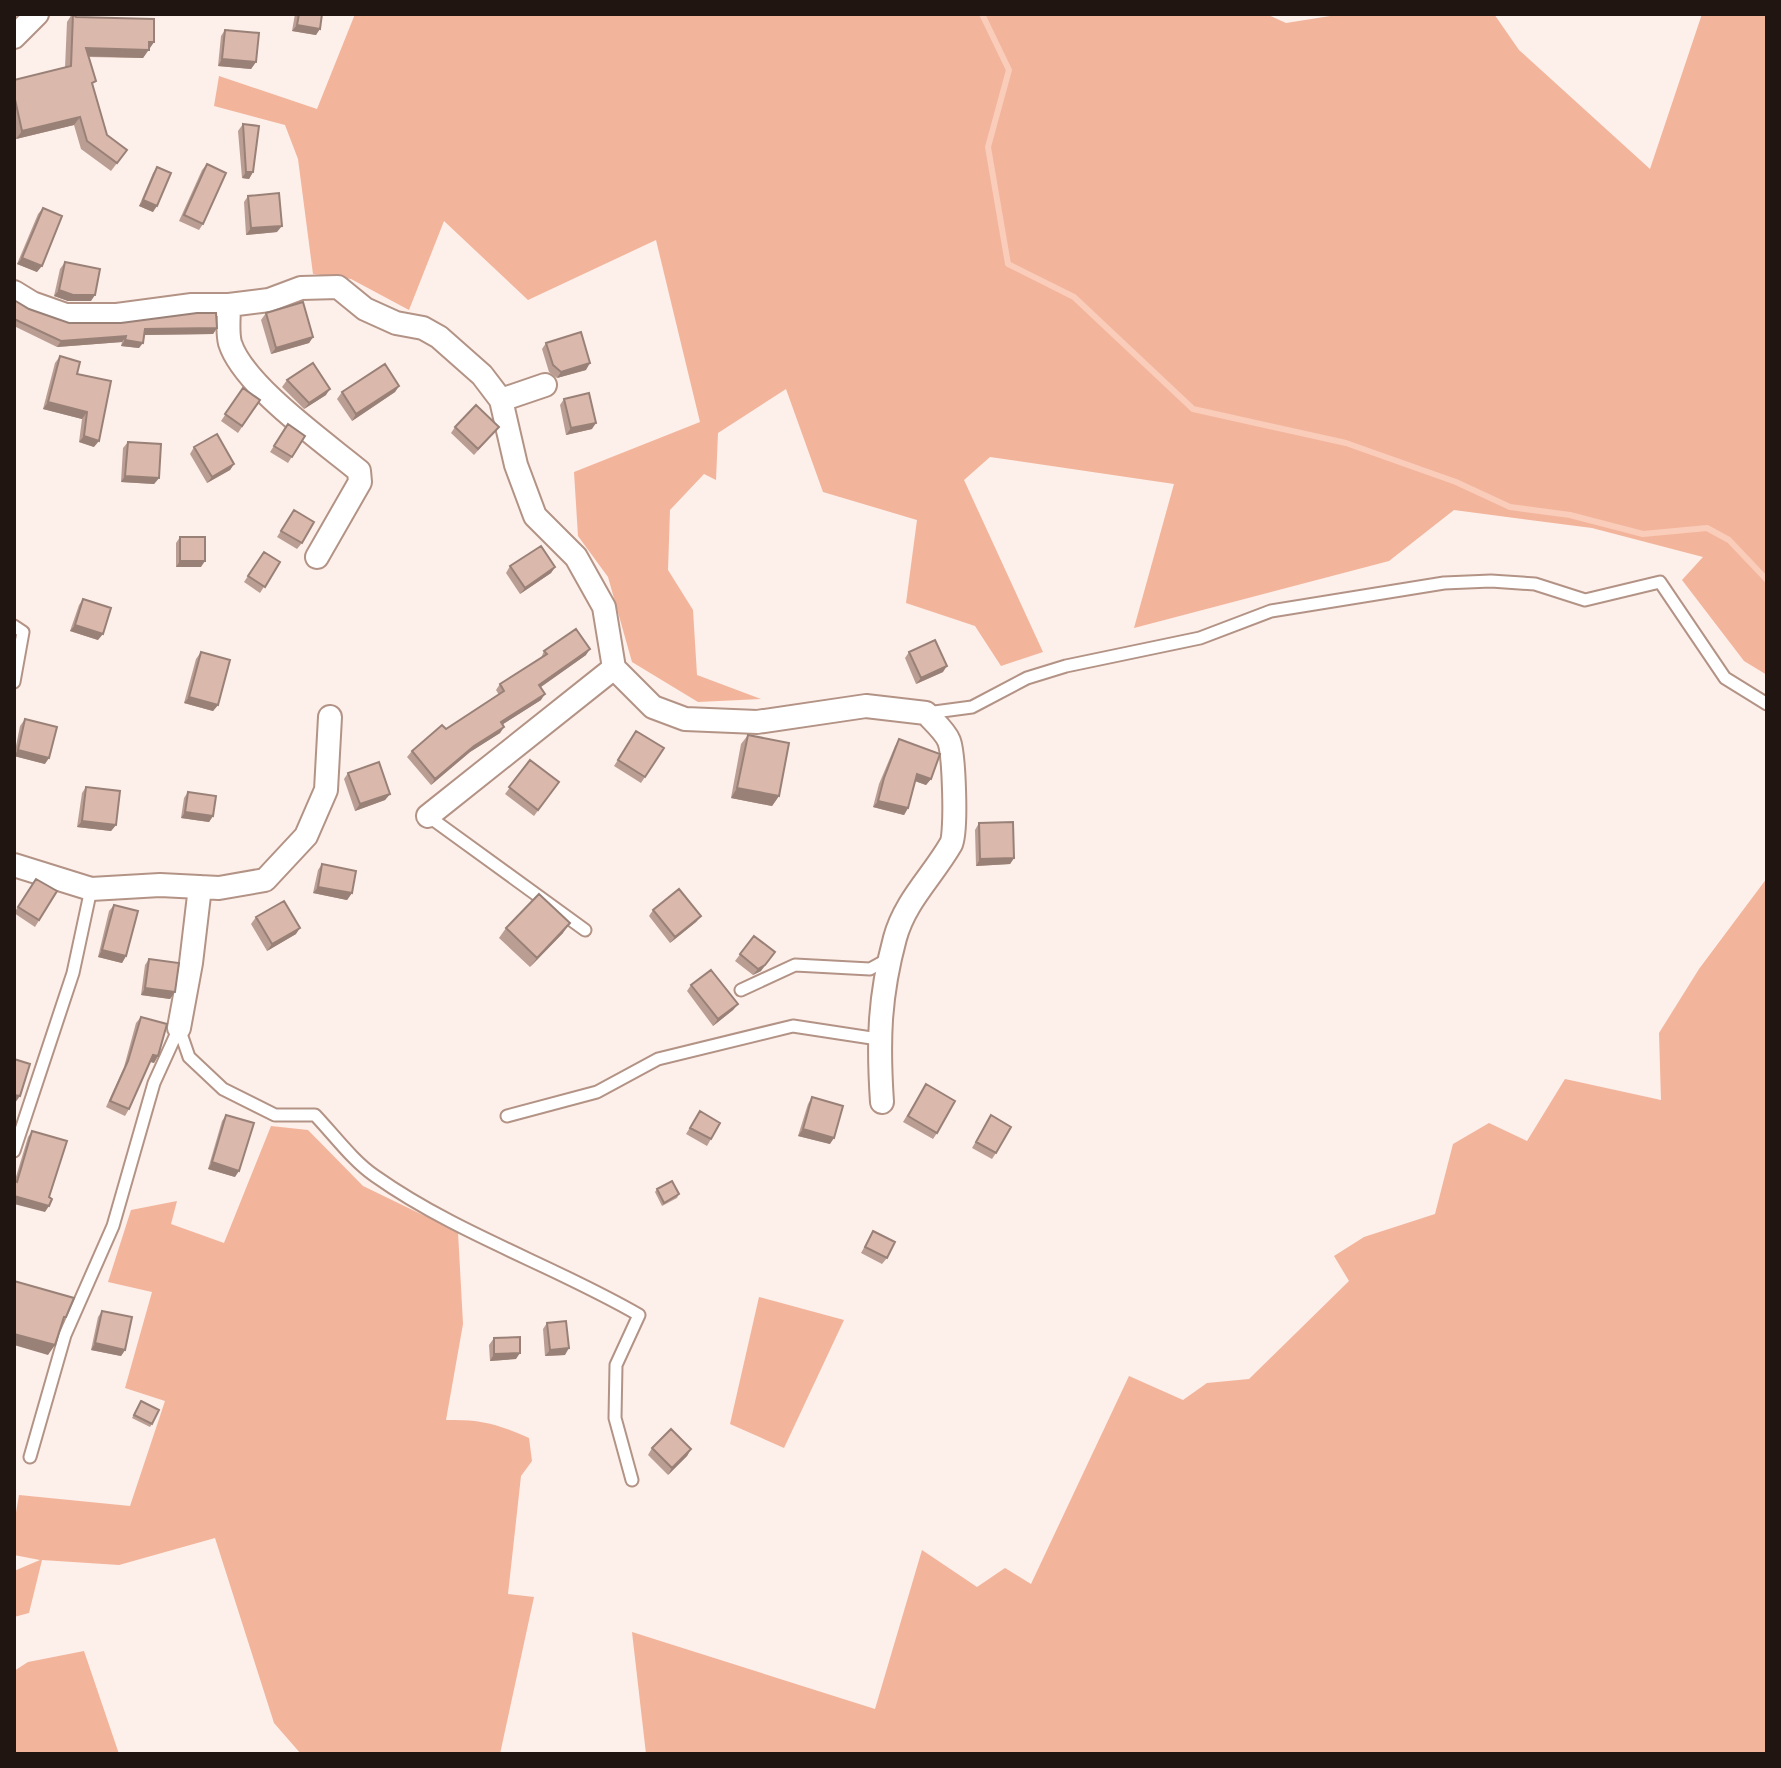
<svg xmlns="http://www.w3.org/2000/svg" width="1781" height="1768" font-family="Lora,serif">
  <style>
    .green { fill: #f2b49b }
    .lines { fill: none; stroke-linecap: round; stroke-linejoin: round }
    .stream { stroke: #faccba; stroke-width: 6 }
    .service-casing { stroke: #b39386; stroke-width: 15 }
    .minor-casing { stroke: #b39386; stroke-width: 26 }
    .service { stroke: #fff; stroke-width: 11 }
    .minor { stroke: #fff; stroke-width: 22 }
    .wall { fill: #bb9e93 }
    .shaded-wall { fill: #998178 }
    .building { fill: #dab8ab; stroke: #998178; stroke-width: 2 }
  </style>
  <rect width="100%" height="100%" fill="#fdefe9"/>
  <path class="green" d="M355,14H1266L1286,23L1343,14H1494L1519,50L1650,169L1702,14H1767V675L1744,661L1682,580L1703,557L1592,528L1454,510L1389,561L1134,628L1174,484L990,457L964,480L1043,652L1001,666L975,626L906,603L917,520L823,492L786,389L718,433L716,480L704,474L670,510L668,570L693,610L697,675L761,699L698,702L632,662L608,577L578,536L574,472L700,422L656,240L528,300L444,221L409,310L351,279L313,274L298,159L285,125L214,106L219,76L317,109Z
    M1767,878V1754H646L632,1632L875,1709L922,1550L977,1587L1005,1568L1031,1584L1129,1376L1183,1400L1207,1383L1249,1379L1349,1281L1334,1256L1364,1237L1435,1214L1453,1144L1489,1123L1527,1141L1565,1079L1661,1100L1659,1033L1699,969Z
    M271,1126L308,1130L363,1186L458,1232L463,1324L446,1420C480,1419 498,1424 529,1438L532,1461L521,1476L508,1594L534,1597L500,1754H301L274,1723L215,1538L119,1565L42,1560L29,1613L14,1617V1571L40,1560L14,1555V1524L19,1495L130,1506L165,1401L125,1388L152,1292L108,1282L131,1210L177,1201L171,1224L224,1243Z
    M759,1297L844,1320L784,1448L730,1424Z
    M84,1651L119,1754H14V1671L28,1662Z"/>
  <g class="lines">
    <path class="stream" d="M982,14L1009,70L988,147L1008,264L1074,297L1193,409L1346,443L1456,482L1510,507L1570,515L1643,534L1707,528L1729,540L1767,580"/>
    <g class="service-casing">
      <path id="service" d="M14,626L23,632L14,682
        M927,713L972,707L1027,678L1066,666L1200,638L1271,611L1444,583L1491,581L1535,584L1585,600L1660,582L1725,678L1767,704
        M428,816L585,930
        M741,990L795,965L870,969L890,958
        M179,1028L189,1057L223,1089L275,1115H315C334,1135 353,1161 375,1176C457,1234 553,1265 639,1315L616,1365L615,1418L632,1480
        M507,1116L597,1092L658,1059L793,1026L878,1039
        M14,1151L73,973L91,889
        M30,1457L65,1335L113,1226L154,1083L179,1028"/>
    </g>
    <g class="minor-casing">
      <path id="minor" d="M14,37L37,14
        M14,292L32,303L66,315H117L192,305H229L269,300L301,288L338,287L365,309L396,323L423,328L439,337L482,375L501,400L516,465L535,516L576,557L604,607L614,668L653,707L685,719L757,722L866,706L926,713C933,721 945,731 949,741C954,754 957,833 951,844C932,877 905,901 895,938C879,997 878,1042 882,1102
        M229,305C229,317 227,332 230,343C243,385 324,442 359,471L360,482L317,557
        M501,400L545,385
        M428,816L614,668
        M14,865L91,889L160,885L219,888L265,880L306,836L326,790L330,717
        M179,1028L191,963L200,887"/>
    </g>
    <use href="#service" class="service"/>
    <use href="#minor" class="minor"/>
  </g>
  <path class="wall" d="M72,14L76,17L154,42L143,58L88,57L93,86L107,135L127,150L111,171L81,149L74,125L16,139L14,129V80L65,68L67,22Z
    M295,14H322L316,35L292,31Z
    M225,30L256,62L251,69L218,66L221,36Z
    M243,124L253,172L249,179L242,178L238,131Z
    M207,164L203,224L199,230L179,221L202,170Z
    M157,167L153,212L139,206L153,173Z
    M248,196L277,232L246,235L244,202Z
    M43,208L37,272L17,264L38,214Z
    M65,262L91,301H68L54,296L60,269Z
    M14,300L29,309L69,323L217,328L213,334L144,335L139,348L121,346L122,342L57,347L14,326Z
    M266,313L313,337L309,343L271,354L261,320Z
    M546,343L586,370L557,378L549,372L542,349Z
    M60,356L77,374L94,447L79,442L82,419L43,409L55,363Z
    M287,380L326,395L304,409L282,387Z
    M399,386L395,392L352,421L337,399L342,392Z
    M243,388L260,400L238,433L221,421Z
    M564,399L592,429L566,435L560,405Z
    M288,424L305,436L288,463L270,452Z
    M455,427H499L474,455L451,433Z
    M128,442L159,478L154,484L121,482L123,448Z
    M194,447L234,464L230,470L207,483L190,454Z
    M294,510L302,543L297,549L277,537Z
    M180,537L201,567H176V543Z
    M264,552L280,562L260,593L244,582Z
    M510,566L555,567L551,573L520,594L506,573Z
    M83,599L98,640L70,631L79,605Z
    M544,651L586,655L541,687V700L503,724L504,727L500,733L470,752L431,785L407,757L412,751L499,695L496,690L500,684L541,658Z
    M201,652L218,705L213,711L184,703L196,659Z
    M909,652L943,672L916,684L905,658Z
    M25,719L45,764L14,756L20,726Z
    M636,731L664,748L641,783L614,766Z
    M748,735L779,796L772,806L731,798L741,744Z
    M899,739L931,779L926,785L915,781L908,808L904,815L873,807L879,784L895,746Z
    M530,760L559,782L534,816L505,794Z
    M348,773L390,794L385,800L355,811L344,779Z
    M86,787L116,825L111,831L77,827L82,793Z
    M188,792L213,816L209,822L181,818L184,798Z
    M979,823L1014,858L1010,864L976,866L975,830Z
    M322,864L352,893L347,900L313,893L318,870Z
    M36,879L57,891L35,927L14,913Z
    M114,905L126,956L122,963L98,957L109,911Z
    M653,910L701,916L696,922L670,943L649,916Z
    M256,917L296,934L267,951L251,924Z
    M506,928L563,933L530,967L499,938Z
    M754,936L761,971L753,975L735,961Z
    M149,959L175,992L170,999L141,995L145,965Z
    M691,985L738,1004L733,1010L713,1026L687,991Z
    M141,1017L158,1056L154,1063L150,1062L129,1109L125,1116L106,1107L124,1067L136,1023Z
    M926,1084L937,1133L933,1139L903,1122Z
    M812,1097L830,1144L798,1136L808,1104Z
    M700,1111L711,1139L707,1146L686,1134Z
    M226,1115L235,1177L208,1169L222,1121Z
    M991,1115L996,1153L992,1159L972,1148Z
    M32,1131L45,1212L15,1180L28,1137Z
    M657,1189L679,1194L677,1198L662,1206L655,1192Z
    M873,1231L887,1258L882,1264L861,1253Z
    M102,1311L125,1350L121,1356L91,1350L98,1317Z
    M547,1323L565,1355L545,1356L543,1329Z
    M494,1338L516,1359L490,1361L489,1345Z
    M139,1404L152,1424L150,1427L132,1418Z
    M652,1448L691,1449L687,1456L668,1475L648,1455Z"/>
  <path class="shaded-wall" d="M297,25L320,29L316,35L292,31Z
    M149,42H154L143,58L80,56L86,48Z
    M222,59L256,62L251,69L218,66Z
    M80,117L74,125L16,139L22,131Z
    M246,172H253L249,179L242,178Z
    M143,200L157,206L153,212L139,206Z
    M282,226L277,232L246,235L251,228Z
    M22,258L42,266L37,272L17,264Z
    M59,290L95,295L91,301H68L54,296Z
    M217,328L213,334L141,335L145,329Z
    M126,336L122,342L57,347L61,341Z
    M313,337L309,343L271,354L276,348Z
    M125,340L143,343L139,348L121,346Z
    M590,363L586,370L557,378L561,372Z
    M399,386L395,392L352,421L356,414Z
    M330,389L326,395L304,409L309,403Z
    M48,402L87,412L82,419L43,409Z
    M596,423L592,429L566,435L571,428Z
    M84,436L99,441L94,447L79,442Z
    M234,464L230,470L207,483L212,477Z
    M125,476L159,478L154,484L121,482Z
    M180,561H205L201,567H176Z
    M555,567L551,573L520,594L525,588Z
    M75,625L103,634L98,640L70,631Z
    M590,649L586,655L535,691L539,685Z
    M947,666L943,672L916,684L921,678Z
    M545,694L541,700L497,728L501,722Z
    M189,697L218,705L213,711L184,703Z
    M504,727L500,733L470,752L431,785L435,779L474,746Z
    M18,750L49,758L45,764L14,756Z
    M917,774L931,779L926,785L912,780Z
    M737,788L779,796L772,806L731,798Z
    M390,794L385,800L355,811L360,804Z
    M878,801L908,808L904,815L873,807Z
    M185,812L213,816L209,822L181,818Z
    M82,821L116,825L111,831L77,827Z
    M1014,858L1010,864L976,866L980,859Z
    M318,887L352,893L347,900L313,893Z
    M701,916L696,922L670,943L675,937Z
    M570,923L563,933L530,967L537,958Z
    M300,928L296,934L267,951L272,944Z
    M102,950L126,956L122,963L98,957Z
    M775,952L761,971L753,975L758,969Z
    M145,988L175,992L170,999L141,995Z
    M738,1004L733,1010L713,1026L718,1019Z
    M153,1055L158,1056L154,1063L149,1061Z
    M14,1095L20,1096L15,1103L14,1102Z
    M803,1129L834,1138L830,1144L798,1136Z
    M212,1162L239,1171L235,1177L208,1169Z
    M14,1196L49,1206L45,1212L14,1204Z
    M14,1334L55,1345L48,1355L14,1345Z
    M95,1343L125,1350L121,1356L91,1350Z
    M569,1348L565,1355L545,1356L550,1350Z
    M520,1353L516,1359L490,1361L494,1354Z
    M691,1449L687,1456L668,1475L672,1468Z"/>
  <path class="building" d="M73,14L76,17L154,19V42H149V50L86,48L96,81L92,83L107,135L127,150L117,163L87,141L80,117L22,131L14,95V80L71,66Z
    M299,14H322L320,29L297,25Z
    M225,30L259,33L256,62L222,59Z
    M243,124L259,126L253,172H246Z
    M207,164L226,173L203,224L184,215Z
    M157,167L171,173L157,206L143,200Z
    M279,193L282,226L251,228L248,196Z
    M43,208L62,216L42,266L22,258Z
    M65,262L100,269L95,295H73L59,290Z
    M14,300L29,309L69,323H121L197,313H216L217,328L145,329L143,343L125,340L126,336L61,341L14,319Z
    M303,302L313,337L276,348L266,313Z
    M581,332L590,363L561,372L553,365L546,343Z
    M60,356L80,362L77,374L111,381L99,441L84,436L87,412L48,402Z
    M313,363L330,389L309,403L287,380Z
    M385,364L399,386L356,414L342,392Z
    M243,388L260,400L242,426L225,414Z
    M589,393L596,423L571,428L564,399Z
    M476,405L499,427L478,449L455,427Z
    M288,424L305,436L292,457L274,446Z
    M217,434L234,464L212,477L194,447Z
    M128,442L161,444L159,478L125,476Z
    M294,510L314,522L302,543L281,531Z
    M180,537H205V561H180Z
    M541,546L555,567L525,588L510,566Z
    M264,552L280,562L265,587L248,576Z
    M83,599L111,608L103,634L75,625Z
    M576,629L590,649L539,685L545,694L501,722L504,727L474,746L435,779L412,751L442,725L446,729L504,691L500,684L547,654L544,651Z
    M935,640L947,666L921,678L909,652Z
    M201,652L230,660L218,705L189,697Z
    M25,719L57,727L49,758L18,750Z
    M636,731L664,748L645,777L618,760Z
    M748,735L789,743L779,796L737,788Z
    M899,739L940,754L931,779L917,774L908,808L878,801L884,778Z
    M530,760L559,782L538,810L509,787Z
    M379,762L390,794L360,804L348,773Z
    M86,787L120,791L116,825L82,821Z
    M188,792L216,796L213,816L185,812Z
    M1013,822L1014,858L980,859L979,823Z
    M322,864L356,871L352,893L318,887Z
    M36,879L57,891L39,920L18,907Z
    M679,889L701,916L675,937L653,910Z
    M539,894L570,923L537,958L506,928Z
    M284,901L300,928L272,944L256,917Z
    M114,905L138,911L126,956L102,950Z
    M754,936L775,952L765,965L758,969L740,954Z
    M149,959L179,963L175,992L145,988Z
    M711,970L738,1004L718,1019L691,985Z
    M141,1017L167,1024L158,1056L153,1055L129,1109L110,1101L128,1061Z
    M14,1059L30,1064L20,1096L14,1095Z
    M926,1084L955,1101L937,1133L908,1116Z
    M812,1097L843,1106L834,1138L803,1129Z
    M700,1111L720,1123L711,1139L690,1128Z
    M226,1115L254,1123L239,1171L212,1162Z
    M991,1115L1011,1127L996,1153L976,1142Z
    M32,1131L67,1141L49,1197L52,1199L49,1206L14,1196V1180L17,1182Z
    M672,1181L679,1194L664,1203L657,1189Z
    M873,1231L895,1242L887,1258L865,1247Z
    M14,1281L74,1298L66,1317H64L55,1345L14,1334Z
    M102,1311L132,1317L125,1350L95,1343Z
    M566,1321L569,1348L550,1350L547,1323Z
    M520,1337V1353L494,1354V1338Z
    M141,1401L159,1410L152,1424L134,1415Z
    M671,1429L691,1449L672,1468L652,1448Z"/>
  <rect width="1781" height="1768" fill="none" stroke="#211511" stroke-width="32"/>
</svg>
